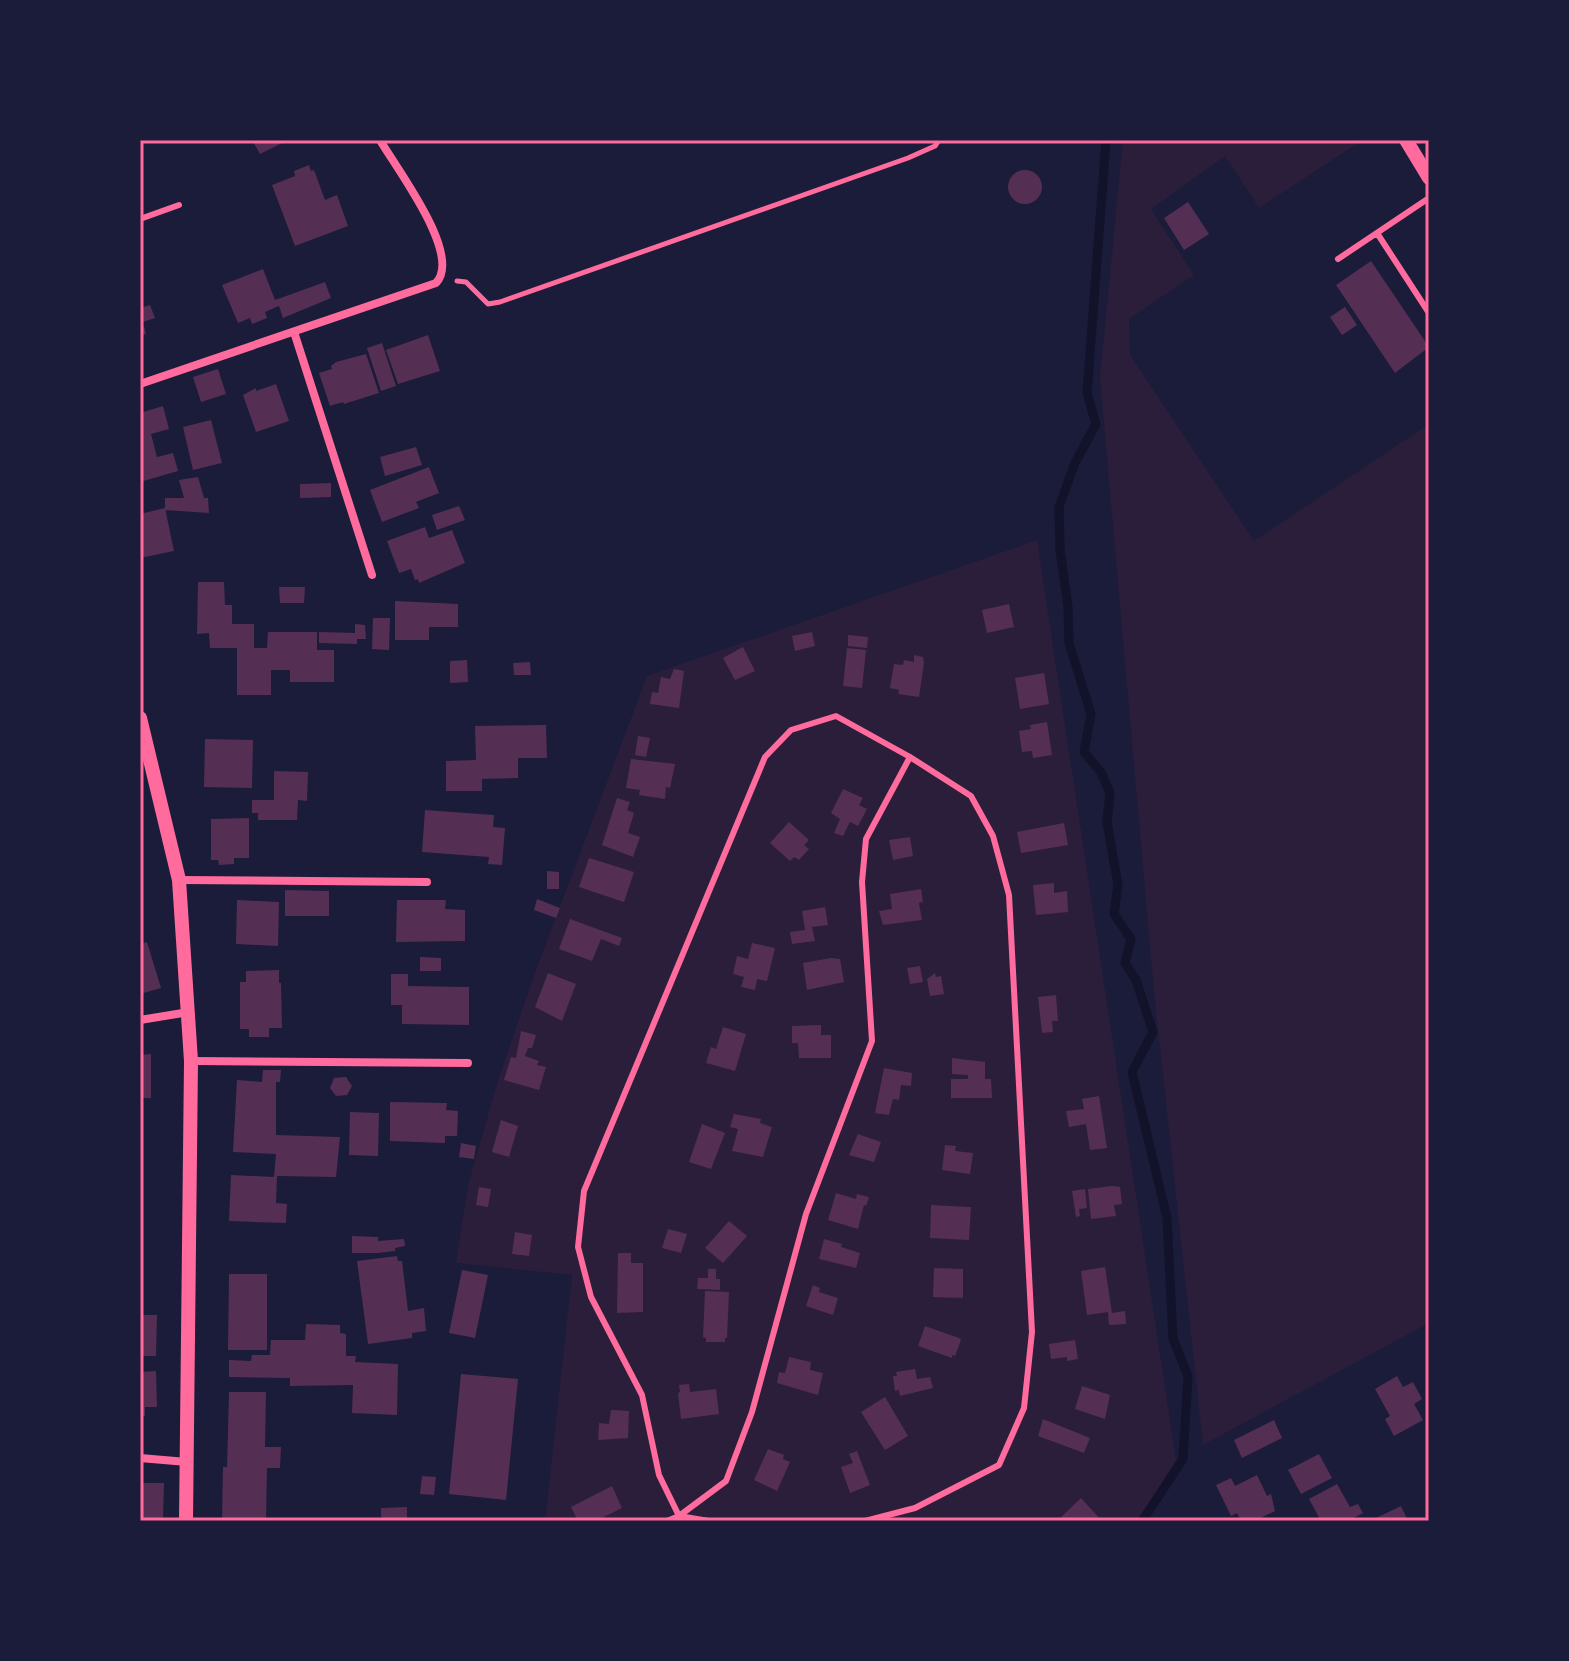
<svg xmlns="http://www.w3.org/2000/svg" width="1569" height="1661" font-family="Rubik,sans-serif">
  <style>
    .green { fill: #2a1e3b }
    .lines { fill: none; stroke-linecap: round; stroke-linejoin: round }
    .stream { stroke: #12122b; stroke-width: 9 }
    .building { fill: #542f53 }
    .path { stroke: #ff6b9d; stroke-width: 5 }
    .service { stroke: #ff6b9d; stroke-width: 6 }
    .minor { stroke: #ff6b9d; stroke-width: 8 }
    .tertiary { stroke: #ff6b9d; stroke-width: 14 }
    .neatline { fill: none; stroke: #ff6b9d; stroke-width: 3 }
  </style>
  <rect width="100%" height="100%" fill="#1b1b3a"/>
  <path class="green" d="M1123,140H1357L1358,143L1259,208L1225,156L1151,209L1194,275L1129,319L1130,355L1254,541L1429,424V1323L1203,1445L1154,992L1100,378Z
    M1037,540L1176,1460L1139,1521H545L572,1275L456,1263L468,1185L499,1077L536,970L647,676Z"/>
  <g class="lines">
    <path class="stream" d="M1106,140L1087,393L1096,424L1075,463L1059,507L1060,550L1068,607L1069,643L1091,714L1084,752L1101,772L1110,793L1107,822L1118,885L1114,914L1131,939L1125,963L1136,980L1153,1032L1132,1072L1167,1218L1173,1339L1188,1376L1183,1459L1142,1521"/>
  </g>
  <path class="building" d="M252,140H288L260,154Z
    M309,165L311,171L314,170L325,200L337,195L348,226L295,246L272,185L295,176L294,171Z
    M1008 187a17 17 0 1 1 34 0a17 17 0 1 1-34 0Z
    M1188,202L1209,234L1184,250L1164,218Z
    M1371,261L1429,347L1395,373L1336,285Z
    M263,269L275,300L325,282L331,298L283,318L279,306L265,312L267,318L252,324L250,318L238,323L222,285Z
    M150,305L155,318L143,322L146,334L140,336V308Z
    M1345,307L1357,325L1342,335L1330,317Z
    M428,335L440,371L398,384L386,350Z
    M382,343L396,386L381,391L367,348Z
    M366,354L379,393L344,404L343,402L330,406L319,373L332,369L331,366L336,362Z
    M218,369L226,394L201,402L193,377Z
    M276,384L289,421L256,432L243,395L256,388V391Z
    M163,406L169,429L151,434L157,457L173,453L178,471L140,482V413Z
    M211,420L222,463L193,470L183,427Z
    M416,447L422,465L385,476L380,457Z
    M429,467L439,493L416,502L419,508L382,522L370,490Z
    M198,477L204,498H208L209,513L165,510V498H184L179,480Z
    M331,483V497L300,498V484Z
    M459,506L465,520L437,530L432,515Z
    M165,508L174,551L140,558V514Z
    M425,527L429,538L452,530L465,563L419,583L418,579L415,580L411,569L399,573L387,541Z
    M198,582H224L225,605H232V624H254V648H267L268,632H317V650H334V682H290V670H271V695H237V648H210L209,633L197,634Z
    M279,587H305L304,603H280Z
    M395,601L458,604V627H429V640H395Z
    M1009,604L1014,627L987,633L982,610Z
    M373,618H390L389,650L372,649Z
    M355,624L365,625L366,639H357V644L319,643V632L355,633Z
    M812,632L815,646L795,651L792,636Z
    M848,635L868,637L867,648L848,646Z
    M743,647L755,671L735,680L723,658Z
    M847,648L866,650L862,688L843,686Z
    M914,655L923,657L924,663L919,697L898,694L899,690L890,688L894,664L903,665L904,660L914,662Z
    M467,660L468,682L450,683V661Z
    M530,662L531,675H514L513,663Z
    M674,669L684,671L679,708L650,704L652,692L658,693L661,677L670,679Z
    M1044,673L1049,704L1020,709L1015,678Z
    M1047,722L1052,755L1033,758L1032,751L1022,752L1019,731L1031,729L1030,725Z
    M546,725L547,758H518V778L482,779V791H446V761L476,760L475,726Z
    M638,736L650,738L646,757L635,755Z
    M205,739L253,740L252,788L204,787Z
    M631,759L675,764L670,788L666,787L665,799L639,795L640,790L626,788Z
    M274,771L308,772L307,801L298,800L297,820H258V813H252V800H274Z
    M843,789L863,798L859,805L867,809L858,826L850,822L843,836L834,833L840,819L831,813Z
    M617,798L630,802L627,810L634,813L628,833L640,837L633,857L602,845Z
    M425,810L494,815L493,827L505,828L502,865L488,864L489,857L422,852Z
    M249,818V858H234V864L219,865L218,860H211V819Z
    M789,822L809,840L804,845L809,849L799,860L794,857L790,861L770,843Z
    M1064,823L1068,845L1021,853L1017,832Z
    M910,837L913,856L893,860L889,840Z
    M589,858L634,872L624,902L579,887Z
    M547,871L559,872V889H547Z
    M1054,883V893L1067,891L1068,912L1036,915L1033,885Z
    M921,889L923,902L919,903L922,920L883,925L879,911L892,909L890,894Z
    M285,890L329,891V916H285Z
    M537,899L560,908L556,918L534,910Z
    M237,900L279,902L278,946L236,944Z
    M397,900H446L445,909L465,910V941L396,942Z
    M825,907L828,925L812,927L815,941L792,944L790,932L805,930L802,911Z
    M570,919L622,938L619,946L601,939L592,961L559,949Z
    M147,942L161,988L140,994V944Z
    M752,943L775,948L767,981L757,979L755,990L741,987L744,977L733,974L737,956L748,959Z
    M420,957L441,958V971H420Z
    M831,958L840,959L844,982L807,990L803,963Z
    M920,966L923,982L910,984L907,968Z
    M279,970V983H281L282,1028H269V1037H249V1029H240V982H246V971Z
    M548,973L576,984L562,1021L535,1007Z
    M935,973L936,977L941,976L944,994L930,996L927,979Z
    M391,974H408V986L469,987V1025L402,1024V1005H391Z
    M1056,995L1058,1021H1052L1053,1032L1042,1033L1038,997Z
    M821,1025V1035H831V1058H799L798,1043H792V1026Z
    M723,1027L746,1034L735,1071L706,1063L711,1047L716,1049Z
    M521,1031L536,1035L532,1048H528L525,1056L539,1061L537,1065L546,1067L539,1090L504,1080L511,1057L516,1058Z
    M151,1054V1098H140V1055Z
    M952,1058L985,1062V1079H991L992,1098H951V1079H968V1075L952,1074Z
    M884,1068L912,1073L911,1086L901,1085L899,1100L893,1099L889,1115L875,1113Z
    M263,1070H281L280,1082H276V1135L340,1137L336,1177L277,1176L276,1203L287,1204L286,1223L229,1221L231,1175L274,1177L276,1154L233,1152L237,1080L262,1082Z
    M346,1077L352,1086L347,1095L336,1096L330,1088L334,1078Z
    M1099,1096L1107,1148L1090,1150L1086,1124L1069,1127L1066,1111L1084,1109L1082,1099Z
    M390,1102L447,1103L446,1110L458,1111L457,1136H445V1143L390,1141Z
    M350,1112L379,1113L378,1156L349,1155Z
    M734,1114L761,1119L760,1123L772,1127L763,1157L732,1151L738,1129L730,1127Z
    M501,1120L518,1126L509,1157L492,1152Z
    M702,1124L725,1133L711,1169L689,1162Z
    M858,1134L881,1142L874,1162L849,1155Z
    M461,1143L476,1146L474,1159L459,1157Z
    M945,1145L956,1146L955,1151L973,1153L970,1174L942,1170Z
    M1112,1186L1120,1187L1122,1204L1114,1205L1116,1216L1091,1219L1088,1189Z
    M479,1187L491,1189L488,1207L476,1205Z
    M1085,1189L1087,1208L1079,1209L1080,1216L1076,1217L1072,1191Z
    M836,1193L856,1199L857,1194L869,1197L866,1206L864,1205L858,1229L828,1220Z
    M931,1205L971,1207L969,1240L930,1238Z
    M729,1221L747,1236L723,1263L705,1248Z
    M668,1229L687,1234L681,1253L662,1248Z
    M515,1232L532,1235L529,1256L512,1254Z
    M352,1236L378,1237V1241L404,1239L405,1246L395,1248V1251L378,1253H352Z
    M824,1239L842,1244L841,1247L860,1253L856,1268L819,1259Z
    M618,1253H631V1263H643V1312L617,1313Z
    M397,1256L398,1261H402L408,1311L424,1308L426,1331L412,1333V1338L368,1344L357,1261Z
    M1105,1267L1112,1313L1125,1311L1126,1324L1109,1325L1108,1312L1087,1315L1081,1271Z
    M934,1268L963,1269V1298L933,1297Z
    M708,1269H716V1279H720V1290L697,1289L698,1278H708Z
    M462,1270L488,1275L475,1338L449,1333Z
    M229,1274H267V1350H228Z
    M813,1285L820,1288L819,1292L838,1298L833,1315L806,1306Z
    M705,1291L729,1292L727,1338H725V1342H706V1338L703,1337Z
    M140,1315H157L156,1356H140Z
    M306,1324L340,1325V1333L346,1334V1356H356L355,1362L398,1364L397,1415L352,1413L353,1385L290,1386V1378L229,1377V1360L251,1361L252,1355H270L271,1340H305Z
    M925,1326L959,1338L961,1340L955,1356L952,1355V1358L918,1346Z
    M1075,1340L1078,1359L1067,1361V1357L1051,1359L1049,1344Z
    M789,1357L811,1362L810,1370L823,1373L818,1395L777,1383L779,1372L785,1373Z
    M915,1369L917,1379L930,1377L933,1388L900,1396L899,1390L895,1391L893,1376H897L896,1372Z
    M156,1371L157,1407H145V1416H140V1372Z
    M461,1374L518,1379L506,1500L449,1494Z
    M1397,1376L1403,1387L1413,1382L1422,1399L1414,1404L1423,1420L1394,1436L1385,1419L1390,1416L1375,1389Z
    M689,1384L690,1392L716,1389L719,1414L681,1419L678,1393L680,1392L679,1385Z
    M1082,1386L1110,1395L1105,1419L1075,1409Z
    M229,1392H266L265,1447H281L280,1468H267L266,1521H222L223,1467H227Z
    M885,1397L908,1436L885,1450L861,1412Z
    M611,1410L629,1411L628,1438L598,1440L599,1423L609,1424Z
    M1043,1419L1090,1438L1084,1453L1038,1436Z
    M1274,1420L1282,1438L1242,1458L1234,1440Z
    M768,1449L784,1455L783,1459L790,1462L777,1491L754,1480Z
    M857,1451L870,1485L850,1493L841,1467L853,1463L849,1454Z
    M1319,1454L1332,1478L1301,1494L1288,1470Z
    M1257,1475L1267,1496L1271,1494L1275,1511L1254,1521H1241L1237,1513L1231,1516L1216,1485L1231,1478L1235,1486Z
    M422,1476L436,1477L434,1495L420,1494Z
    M140,1483H164L163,1521H140Z
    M1337,1484L1350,1507L1358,1504L1363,1513L1348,1521H1321L1309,1499Z
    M612,1486L622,1508L596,1521H578L571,1507Z
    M1081,1498L1102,1521H1057Z
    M1401,1506L1408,1521H1377L1376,1518Z
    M407,1507V1521H381V1508Z"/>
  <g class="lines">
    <path class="path" d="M457,281L466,282L488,304L500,302L908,158L935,146L939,140"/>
    <path class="service" d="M140,219L179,205
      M1377,233L1429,313
      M1338,259L1429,198
      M679,1516L659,1475L642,1395L591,1297L578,1247L584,1191L765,757L791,730L836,716L910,757L971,796L993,836L1009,895L1032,1332L1024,1408L999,1465L915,1508L865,1521
      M679,1516L709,1521
      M667,1521L679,1516L726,1481L752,1412L806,1214L872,1041L862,882L866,839L910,757"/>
    <path class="minor" d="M294,332L372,575
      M140,384L436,283C463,255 396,168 380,140
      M179,880L427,882
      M140,1020L189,1012
      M191,1061L468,1063
      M140,1458L187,1462"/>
    <path class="tertiary" d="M1406,140L1429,178
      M140,718L179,880L191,1061L186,1521"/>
  </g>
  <rect width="1569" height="1661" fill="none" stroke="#1b1b3a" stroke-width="284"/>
  <rect x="142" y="142" width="1285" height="1377" class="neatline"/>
</svg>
